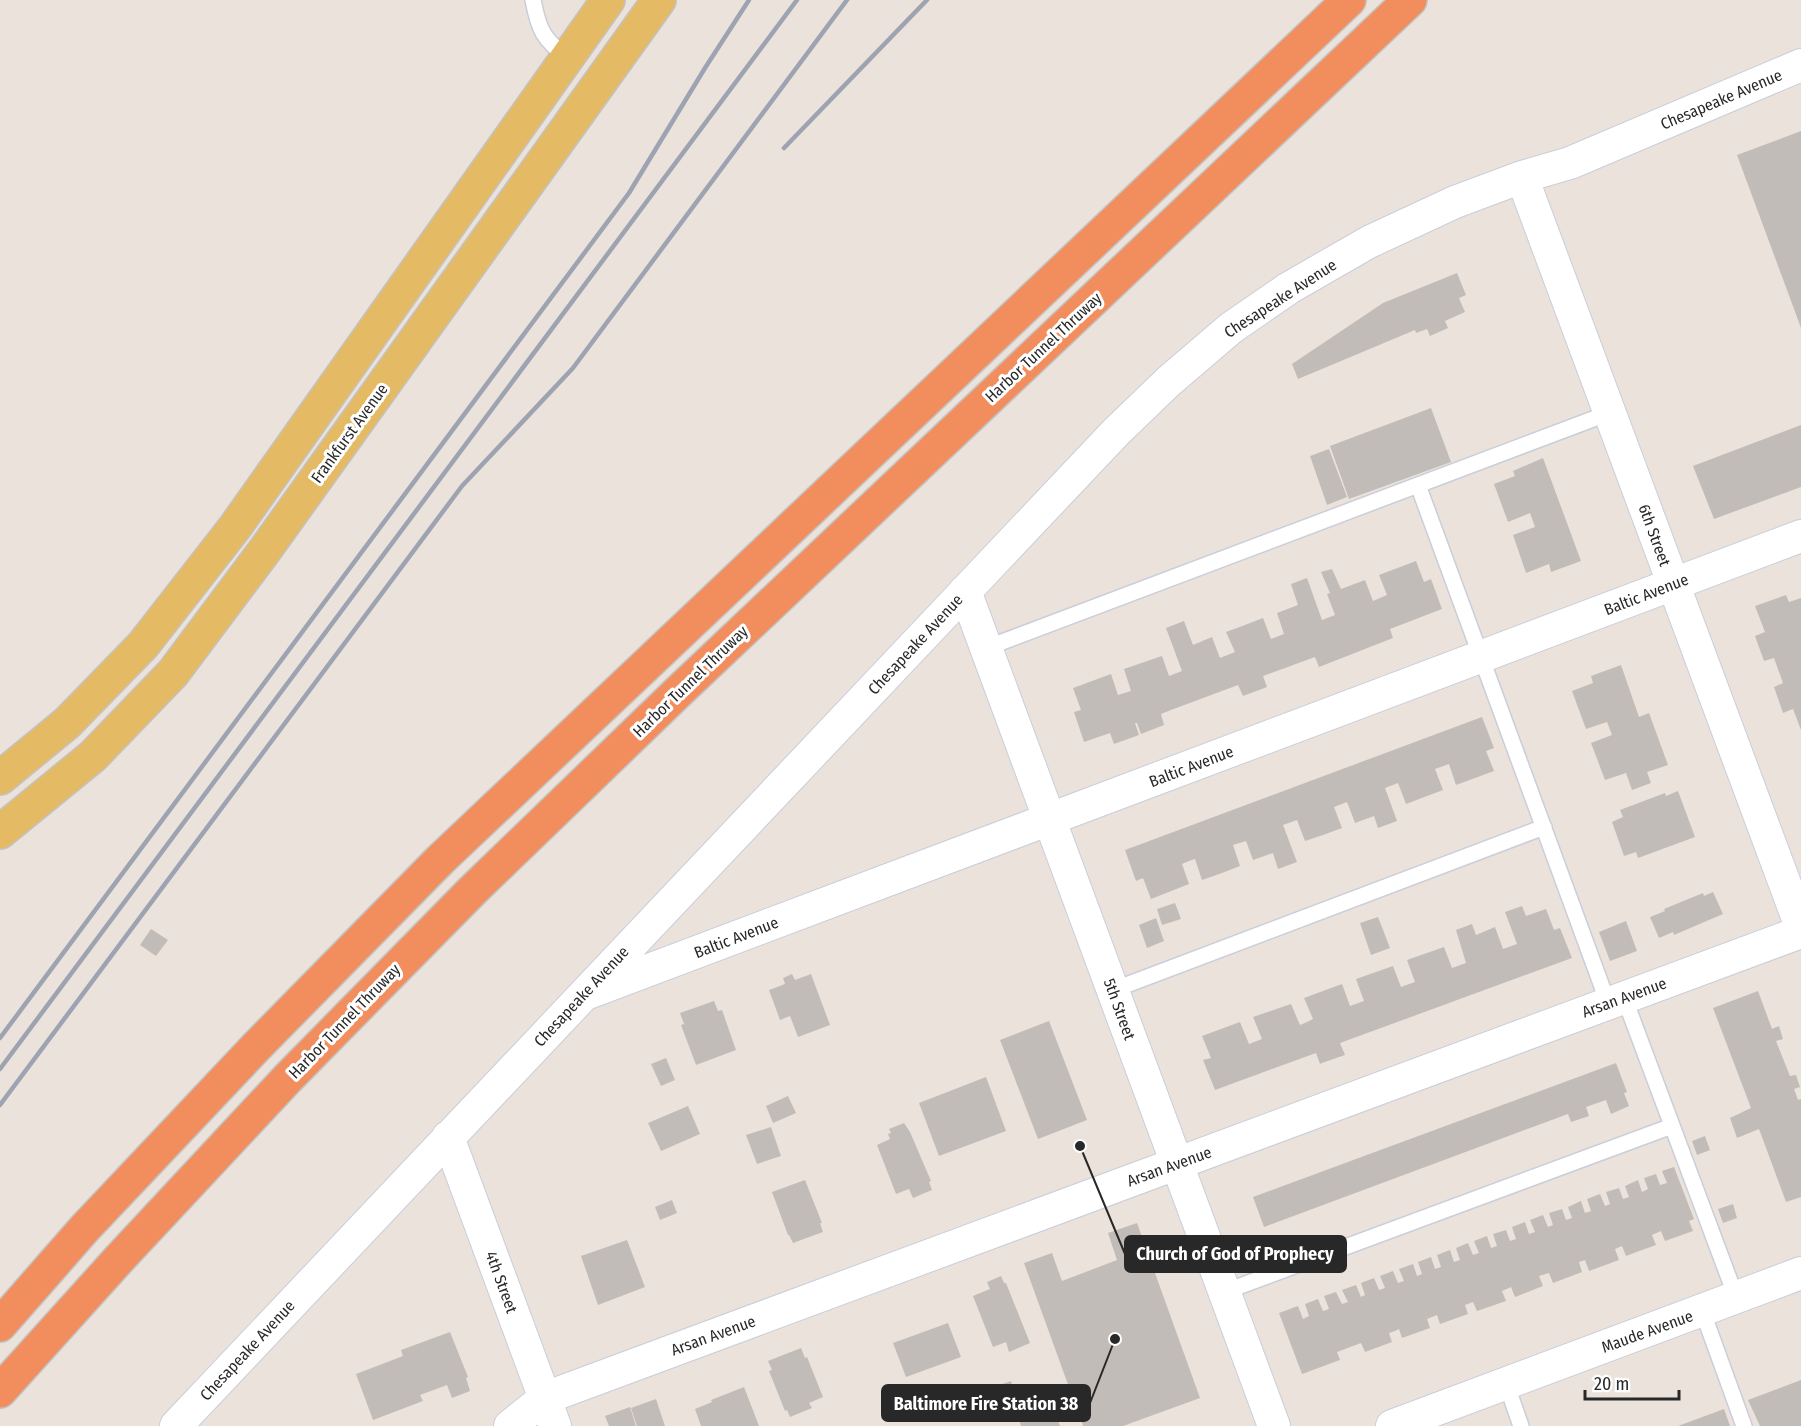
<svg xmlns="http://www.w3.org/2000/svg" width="1801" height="1426" font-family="'Fira Sans Condensed',sans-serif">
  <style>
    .building { fill: #c2bcb8 }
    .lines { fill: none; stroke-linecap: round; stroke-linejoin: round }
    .service-casing { stroke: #caced9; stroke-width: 18 }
    .minor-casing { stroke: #caced9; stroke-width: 34 }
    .primary-casing { stroke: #c3c3c3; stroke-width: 36 }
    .motorway-casing { stroke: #c3c3c3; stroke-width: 36 }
    .service { stroke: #fff; stroke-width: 15 }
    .minor { stroke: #fff; stroke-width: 32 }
    .primary { stroke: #e5ba64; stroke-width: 33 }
    .motorway { stroke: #f28e5e; stroke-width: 33 }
    .rail { stroke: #9ea3b1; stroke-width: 4.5 }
    .labels { text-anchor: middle; stroke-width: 6; stroke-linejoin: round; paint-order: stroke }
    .street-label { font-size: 16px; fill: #282828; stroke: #fff }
    .leader { fill: none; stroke: #282828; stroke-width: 2 }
    .callout-dot { fill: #282828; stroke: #fff; stroke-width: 2 }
    .callout { fill: #282828; stroke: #282828; stroke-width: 2 }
    .callout-label { font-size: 18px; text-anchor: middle; font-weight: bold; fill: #fff }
  </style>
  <rect width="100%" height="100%" fill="#eae2db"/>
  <path class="building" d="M1801,131V328L1737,155Z
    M1457,273L1466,295L1459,298L1465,312L1445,321L1448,328L1430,336L1427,329L1416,333L1415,330L1298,379L1292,364L1383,303Z
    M1431,408L1451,462L1349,499L1330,446Z
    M1801,425V487L1714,519L1693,466Z
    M1329,449L1347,497L1327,505L1310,456Z
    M1543,458L1581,561L1551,572L1549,564L1526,573L1513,535L1535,527L1530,513L1508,522L1494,484L1515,476L1513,471Z
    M1416,561L1424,582L1431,579L1442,609L1390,629L1393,638L1319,667L1315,657L1263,676L1267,687L1243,696L1238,685L1171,710L1161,714L1164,725L1141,734L1137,723H1135L1139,735L1114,744L1110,733L1084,742L1074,712L1081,710L1073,688L1111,674L1118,695L1131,691L1124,669L1162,656L1169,676L1182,671L1166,628L1184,621L1193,645L1212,637L1220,658L1235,652L1226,632L1245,625L1263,618L1271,639L1284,634L1277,613L1298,605L1291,584L1307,578L1322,620L1335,615L1327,594L1330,593L1321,572L1332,569L1341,589L1365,580L1373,601L1387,595L1379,575Z
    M1786,595L1789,602L1801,598V730L1793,709L1783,713L1774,687L1783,683L1774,658L1764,661L1755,636L1765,632L1755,606Z
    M1621,665L1639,717L1649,713L1668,765L1647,772L1651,783L1632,790L1626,773L1605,780L1591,743L1612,735L1607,722L1586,729L1572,691L1593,683L1591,676Z
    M1482,717L1494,748L1486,751L1494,771L1456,785L1449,764L1435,769L1443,790L1406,804L1398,783L1385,788L1397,821L1378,828L1374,816L1355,823L1347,802L1334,807L1342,828L1323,835L1305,841L1297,820L1283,825L1297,862L1278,869L1273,853L1253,860L1246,841L1233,845L1240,866L1222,873L1202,880L1195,859L1189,861L1182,864L1189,884L1151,899L1143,878L1136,881L1125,850Z
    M1678,791L1695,837L1638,858L1636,852L1624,856L1612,822L1623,817L1620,810L1665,793L1666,796Z
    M1713,892L1723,914L1674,935L1673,932L1659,938L1650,917L1665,911L1664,909L1703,893L1704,896Z
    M1175,903L1181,919L1162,925L1157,909Z
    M1522,906L1526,916L1546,909L1554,930L1560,928L1572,958L1340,1043L1345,1055L1322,1063L1320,1064L1316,1053L1215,1090L1203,1060L1211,1058L1202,1036L1240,1022L1249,1044L1262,1039L1253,1017L1291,1004L1300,1025L1307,1022L1313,1019L1304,998L1342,984L1350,1006L1364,1001L1356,979L1393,966L1401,987L1415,982L1407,960L1444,947L1452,968L1466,963L1456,930L1472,924L1476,935L1495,927L1503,949L1517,944L1505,912Z
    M1378,917L1390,948L1371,955L1360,923Z
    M1156,918L1164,941L1147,948L1139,925Z
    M1626,921L1637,951L1610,961L1599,932Z
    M151,929L168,940L156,956L140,945Z
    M792,974L795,980L811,974L830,1025L798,1037L790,1016L780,1020L769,990L785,984L783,978Z
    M1758,991L1772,1029L1779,1026L1783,1039L1776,1041L1790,1076L1796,1075L1800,1087L1794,1089L1798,1100L1801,1099V1197L1786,1202L1759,1129L1737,1138L1730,1118L1751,1108L1713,1008Z
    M714,1001L718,1011L722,1010L736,1050L696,1065L681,1025L684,1024L680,1013Z
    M1049,1021L1087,1120L1038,1139L1000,1040Z
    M666,1058L675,1080L661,1086L651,1064Z
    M1616,1063L1627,1092L1624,1093L1629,1106L1611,1114L1606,1100L1586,1107L1589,1116L1571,1122L1568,1114L1264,1227L1253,1197Z
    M986,1077L1006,1131L939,1156L919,1103Z
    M788,1096L796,1113L773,1123L766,1106Z
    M688,1106L700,1134L661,1151L648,1123Z
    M904,1123L910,1132L931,1181L929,1182L932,1190L913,1198L909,1189L896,1194L877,1145L890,1139L888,1134L891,1133L889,1129Z
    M771,1127L781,1156L757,1164L746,1135Z
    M1705,1136L1710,1150L1697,1155L1692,1141Z
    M1674,1167L1694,1219L1689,1221L1693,1231L1665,1241L1661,1231L1652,1235L1656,1245L1642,1250L1626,1256L1622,1246L1615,1249L1619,1260L1589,1271L1585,1260L1579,1262L1582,1272L1553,1283L1549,1273L1539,1276L1543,1286L1515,1297L1511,1287L1502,1291L1506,1301L1477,1311L1473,1302L1465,1305L1468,1314L1440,1324L1437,1315L1427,1319L1430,1328L1402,1338L1399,1329L1395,1331L1389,1333L1392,1342L1365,1352L1361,1343L1337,1352L1340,1360L1302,1374L1279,1313L1298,1306L1303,1319L1309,1316L1305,1304L1318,1299L1323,1311L1329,1309L1324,1296L1336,1292L1342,1304L1348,1302L1342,1290L1356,1285L1361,1297L1365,1295L1361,1283L1374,1278L1379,1290L1385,1288L1380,1276L1393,1271L1398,1283L1404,1281L1399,1269L1413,1264L1417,1276L1422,1274L1418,1262L1431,1257L1435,1269L1441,1267L1437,1255L1450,1250L1454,1262L1460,1260L1456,1248L1468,1243L1473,1255L1479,1253L1474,1241L1487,1236L1491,1248L1497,1246L1493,1234L1506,1230L1510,1241L1516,1239L1512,1227L1525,1222L1529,1234L1535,1232L1530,1220L1543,1215L1548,1227L1553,1225L1549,1213L1562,1209L1566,1220L1572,1218L1568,1207L1581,1201L1585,1213L1591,1211L1587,1199L1600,1194L1605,1206L1610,1204L1606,1192L1619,1188L1623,1199L1629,1197L1625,1186L1638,1180L1642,1192L1648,1189L1644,1178L1656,1174L1660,1185L1667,1183L1662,1171Z
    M805,1180L822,1223H820L823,1232L793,1243L789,1235H788L772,1192Z
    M672,1200L677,1213L660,1220L655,1207Z
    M1733,1204L1737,1218L1723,1223L1718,1209Z
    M1137,1223L1200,1398L1123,1426H1083L1024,1263L1052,1253L1062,1281L1117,1260L1108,1233Z
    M627,1240L645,1287L598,1305L581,1256Z
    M1001,1276L1004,1283H1006L1030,1343L1009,1352L1006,1342L993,1347L973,1296L990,1289L987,1282Z
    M948,1323L961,1357L906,1377L893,1343Z
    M450,1332L468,1377L466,1378L470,1391L452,1398L447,1385L420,1395L423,1401L373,1420L356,1374L403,1356L401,1350Z
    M801,1348L805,1358L807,1357L823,1397L809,1403L812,1408L790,1417L787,1410L785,1411L769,1371L772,1370L768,1361Z
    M1801,1380V1426H1760L1748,1400Z
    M1011,1381L1017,1401L998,1407L991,1388Z
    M744,1387L759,1426H701L695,1409L712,1402L711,1400Z
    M1048,1392L1060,1426H1021L1017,1413L1031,1408L1028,1400Z
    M656,1399L665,1426H637L631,1408Z
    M630,1407L636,1426H609L605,1416Z
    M1724,1409L1730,1426H1678Z"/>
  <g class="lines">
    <g class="service-casing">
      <path id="service" d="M533,0C539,31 543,38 567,58
        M1418,485L1608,1003
        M986,648L1609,413
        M1113,990L1544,827
        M1624,997L1736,1297
        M1224,1292L1672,1126
        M1702,1310L1744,1426
        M1506,1383L1521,1426"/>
    </g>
    <g class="minor-casing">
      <path id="minor" d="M1522,177L1801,927
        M965,591L1274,1426
        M588,993L1801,536
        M448,1137L555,1426
        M176,1426L1116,432L1169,381L1231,328L1289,288L1369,242L1455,202L1522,177L1570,163L1801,65
        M510,1426L545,1398L1801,932
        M1392,1426L1801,1273"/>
    </g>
    <g class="primary-casing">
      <path id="primary" d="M0,778L67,723L143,645L235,527L608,0
        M0,832L93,756L173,673L265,550L659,0"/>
    </g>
    <g class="motorway-casing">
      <path id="motorway" d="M0,1325L84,1229L255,1048L440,860L1349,0
        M0,1391L119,1259L287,1079L472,891L676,694L1410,0"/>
    </g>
    <use href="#service" class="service"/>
    <use href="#minor" class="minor"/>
    <use href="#primary" class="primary"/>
    <use href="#motorway" class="motorway"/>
    <path class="rail" d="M784,148L927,0
      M0,1038L629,193L705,68L749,0
      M0,1069L797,0
      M0,1105L462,486L573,368L847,0"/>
  </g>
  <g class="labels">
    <g class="street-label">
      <text transform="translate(1721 99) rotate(-23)" y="6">Chesapeake Avenue</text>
      <text transform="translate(1280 298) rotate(-33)" y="6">Chesapeake Avenue</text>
      <text transform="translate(1043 347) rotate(-43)" y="6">Harbor Tunnel Thruway</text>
      <text transform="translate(349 433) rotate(-54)" y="6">Frankfurst Avenue</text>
      <text transform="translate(1655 535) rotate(70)" y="6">6th Street</text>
      <text transform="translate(1646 594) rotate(-21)" y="6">Baltic Avenue</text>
      <text transform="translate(915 644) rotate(-47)" y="6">Chesapeake Avenue</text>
      <text transform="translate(690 681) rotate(-44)" y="6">Harbor Tunnel Thruway</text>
      <text transform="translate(1191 766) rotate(-21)" y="6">Baltic Avenue</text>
      <text transform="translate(736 937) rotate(-21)" y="6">Baltic Avenue</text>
      <text transform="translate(581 996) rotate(-47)" y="6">Chesapeake Avenue</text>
      <text transform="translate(1624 997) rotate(-20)" y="6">Arsan Avenue</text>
      <text transform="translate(1120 1009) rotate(70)" y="6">5th Street</text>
      <text transform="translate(344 1021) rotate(-46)" y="6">Harbor Tunnel Thruway</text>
      <text transform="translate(1169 1166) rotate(-20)" y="6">Arsan Avenue</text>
      <text transform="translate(502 1282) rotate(70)" y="6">4th Street</text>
      <text transform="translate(1647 1331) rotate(-20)" y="6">Maude Avenue</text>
      <text transform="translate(713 1335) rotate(-20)" y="6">Arsan Avenue</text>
      <text transform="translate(247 1350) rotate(-47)" y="6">Chesapeake Avenue</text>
    </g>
  </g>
  <path class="leader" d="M1080 1146L1125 1254M1115 1339L1090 1403"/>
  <g class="callout-dot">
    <circle cx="1080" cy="1146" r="6"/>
    <circle cx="1115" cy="1339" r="6"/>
  </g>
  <g class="callout">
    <rect x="1125" y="1236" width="221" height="36" rx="6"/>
    <rect x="882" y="1385" width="208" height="36" rx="6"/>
  </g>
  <g class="callout-label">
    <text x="1235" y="1260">Church of God of Prophecy</text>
    <text x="986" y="1410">Baltimore Fire Station 38</text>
  </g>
  <path d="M1585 1390v9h94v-9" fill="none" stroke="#282828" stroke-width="3"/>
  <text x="1594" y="1390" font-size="18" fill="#282828" stroke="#ffffff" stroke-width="4.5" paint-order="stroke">20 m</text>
</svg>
